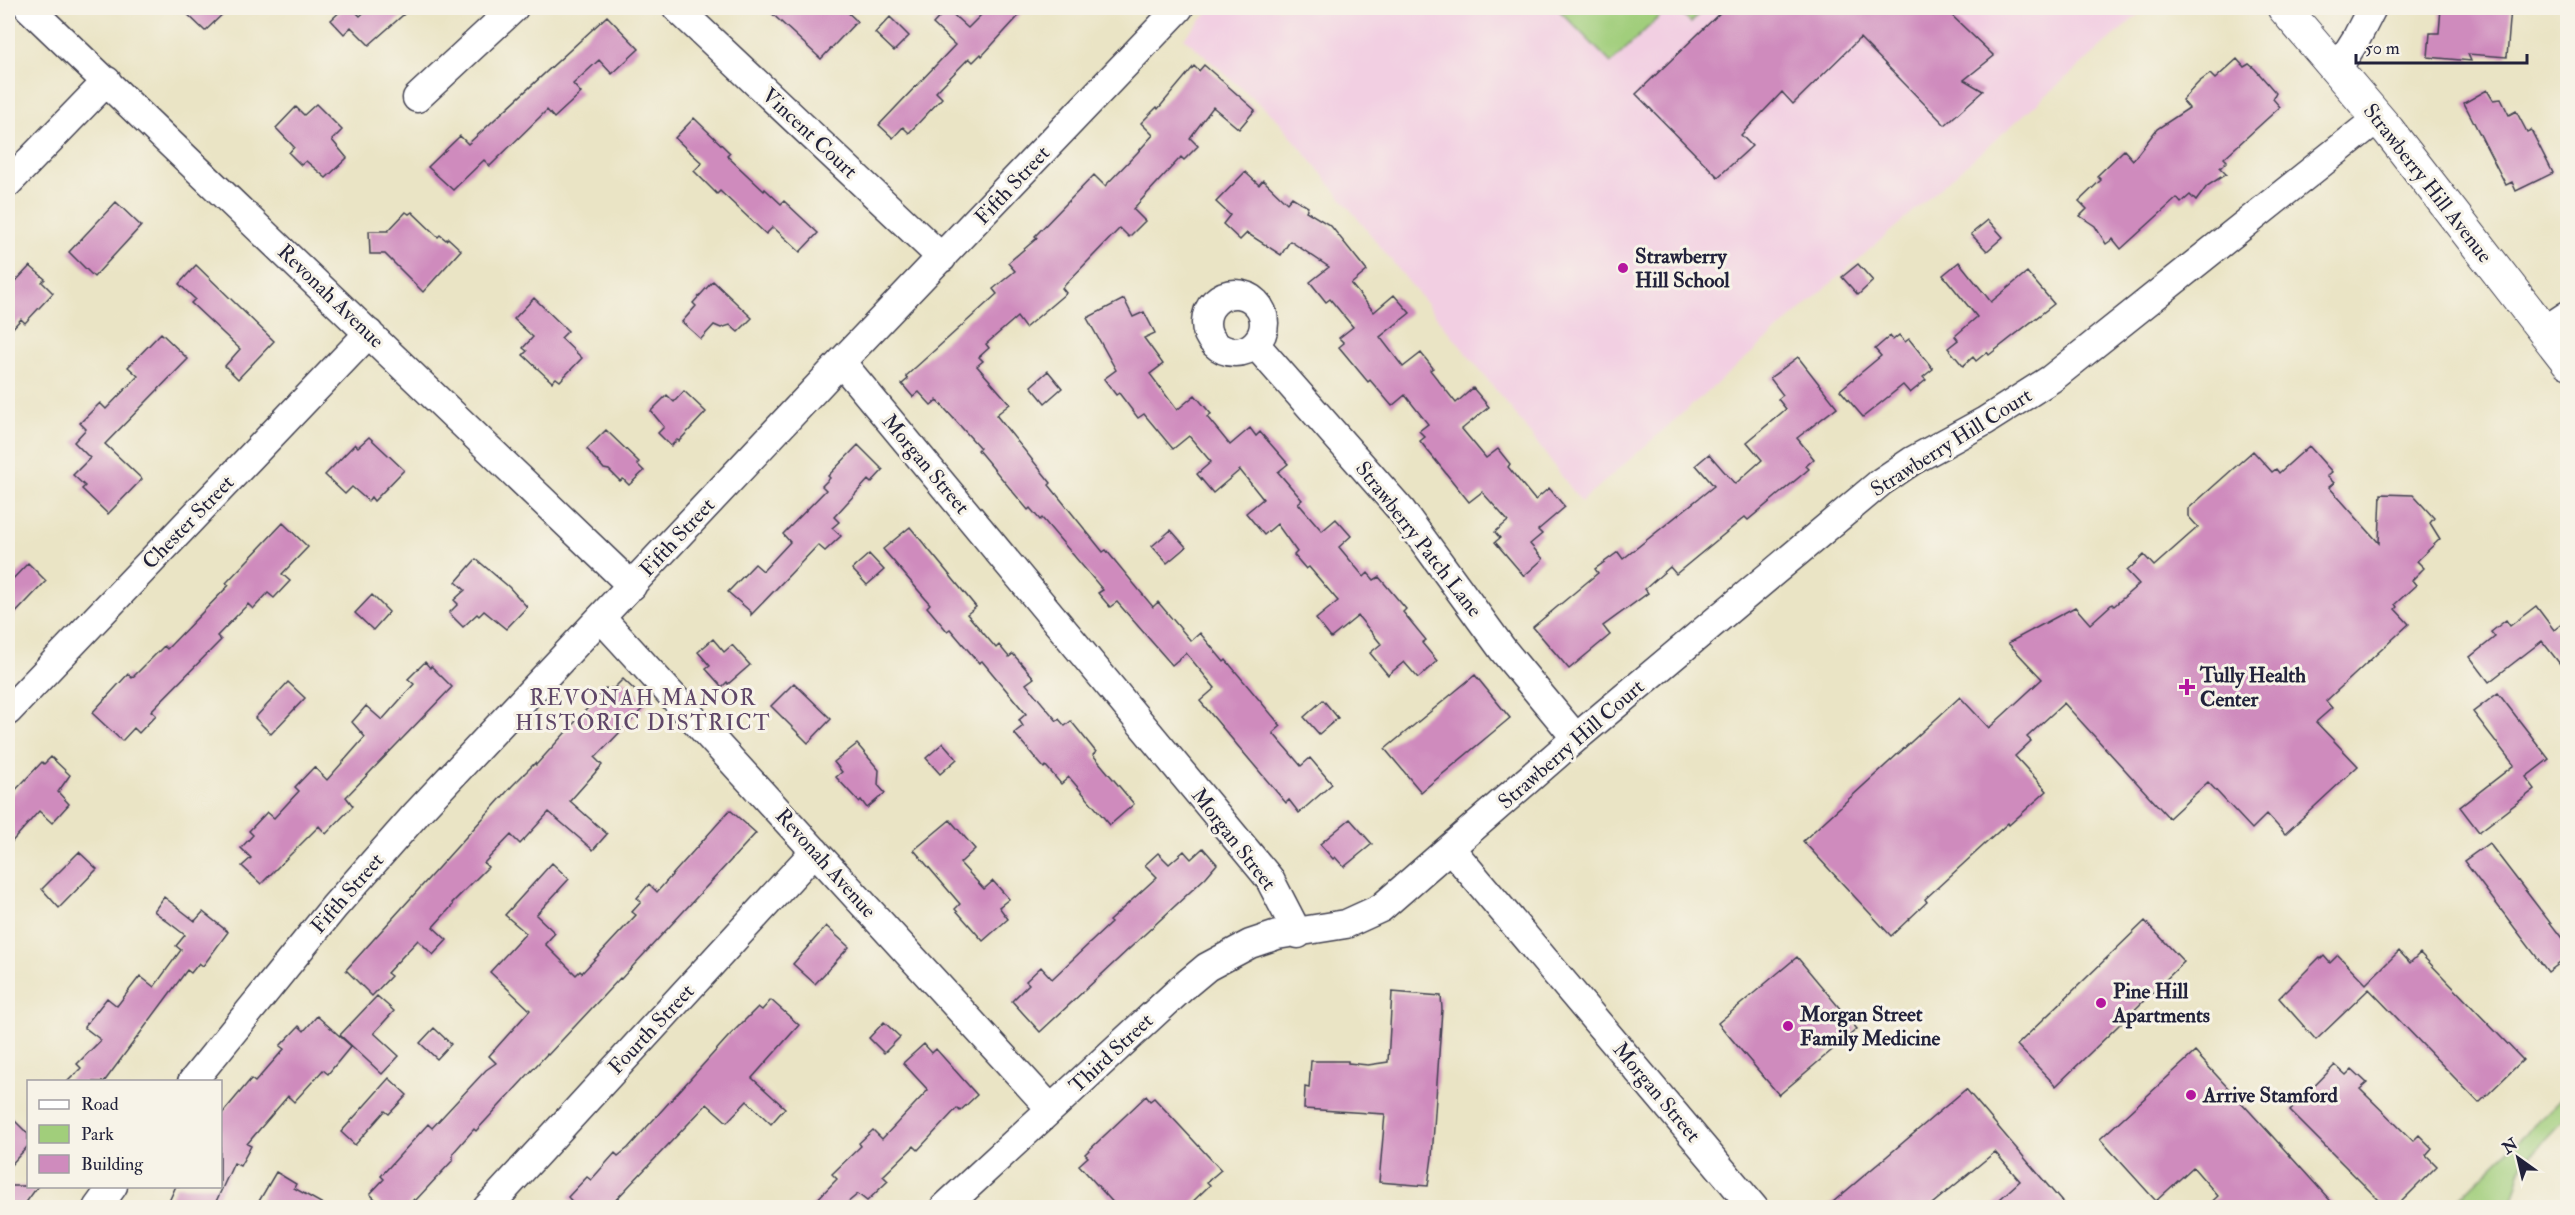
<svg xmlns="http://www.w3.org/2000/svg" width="2575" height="1215" font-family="'IM FELL Double Pica',serif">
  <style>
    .built { fill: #f2cfe2 }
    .green { fill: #a1ce7b; stroke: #62785b; stroke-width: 1.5 }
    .building { fill: #cf8bbd }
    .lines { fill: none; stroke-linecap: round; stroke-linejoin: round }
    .minor-casing { stroke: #403f50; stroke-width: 31 }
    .major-casing { stroke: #403f50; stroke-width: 35 }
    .minor { stroke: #fff; stroke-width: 28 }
    .major { stroke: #fff; stroke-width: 33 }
    .poi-dot { fill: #b5179e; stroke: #f7f3e8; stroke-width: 2 }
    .labels { text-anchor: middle; stroke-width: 6; stroke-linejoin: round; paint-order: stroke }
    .street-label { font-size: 21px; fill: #22223b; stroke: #f7f3e8 }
    .poi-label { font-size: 21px; font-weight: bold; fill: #22223b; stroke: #f7f3e8; text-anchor: start }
    .neighbourhood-label { font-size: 22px; letter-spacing: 1.5px; fill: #5f4768; stroke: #f7f3e8 }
  </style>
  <rect width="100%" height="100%" fill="#f7f3e8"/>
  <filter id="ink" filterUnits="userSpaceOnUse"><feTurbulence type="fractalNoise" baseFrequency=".0167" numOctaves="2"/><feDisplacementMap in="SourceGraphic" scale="12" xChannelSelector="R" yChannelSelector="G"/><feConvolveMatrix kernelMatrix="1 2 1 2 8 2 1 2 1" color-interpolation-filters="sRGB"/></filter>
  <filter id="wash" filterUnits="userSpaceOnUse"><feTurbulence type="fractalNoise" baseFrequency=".008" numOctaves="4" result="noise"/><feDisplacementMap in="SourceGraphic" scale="24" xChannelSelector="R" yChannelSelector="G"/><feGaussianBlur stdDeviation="1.35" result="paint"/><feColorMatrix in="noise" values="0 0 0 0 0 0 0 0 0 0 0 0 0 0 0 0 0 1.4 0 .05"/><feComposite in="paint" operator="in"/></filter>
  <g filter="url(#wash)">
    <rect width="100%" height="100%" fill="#eae4c5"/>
    <path class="built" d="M1212,8H2146L1581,502L1516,415L1279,121L1184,38Z"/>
    <path class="green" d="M1557,8H1661L1665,11L1611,63Z
      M1675,8H1705L1691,23Z
      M2563,1097L2567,1101V1116L2523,1163L2512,1200L2504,1207H2450Z"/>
    <g id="blocks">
      <path class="building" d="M181,8H229L205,31Z
        M344,8H352L360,16L369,8H411L369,45L351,27L344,34L331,20Z
        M766,8H843L857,21L821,59Z
        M988,8H1026L982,56L981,54L973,62L969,58L936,92L942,98L909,133L903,127L893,138L879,125L955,45L933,24L947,9L968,28Z
        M1725,8H1944L1994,56L1964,80L1983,91L1945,125L1860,38L1793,104L1782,92L1741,135L1752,146L1718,177L1636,94Z
        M2441,8H2511L2507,57L2468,54L2471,61L2428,57L2430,33H2439Z
        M607,16L639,49L612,74L599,60L573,84L581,93L554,118L547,110L490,166L484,160L453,190L428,167L460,136L468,144Z
        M890,17L909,36L894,51L875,33Z
        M2237,59L2244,67L2249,64L2255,69L2276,93L2273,99L2280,107L2224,158L2227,161L2220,168L2226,174L2207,186L2196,201L2190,195L2181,203L2177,198L2121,249L2113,239L2106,244L2095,226L2080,216L2087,209L2079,201L2101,180L2097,176L2124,150L2133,160L2157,129L2189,108L2182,100L2199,82L2210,74L2215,79Z
        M1204,65L1255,110L1239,129L1213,107L1190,138L1198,146L1184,160L1181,157L1133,209L1145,221L1129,237L1120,228L1062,288L1066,293L1025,328L1017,317L986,344L989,348L979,357L983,361L977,366L1010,404L996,415L1051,483L1049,485L1103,552L1106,550L1153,607L1158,602L1191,641L1200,633L1224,662L1226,660L1281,726L1273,733L1301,766L1310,758L1332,784L1299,813L1289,800L1286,803L1200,701L1215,688L1186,653L1172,665L1117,602L1110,607L1098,593L1103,590L1042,518L1040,520L1030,508L1028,510L978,450L980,448L937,400L931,405L919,392L913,397L902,384L908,379L906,376L997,294L993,289L1015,271L1008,263L1037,238L1035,236L1094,175L1105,186L1137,153L1153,135L1141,123L1157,107L1158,109L1194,66L1199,71Z
        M2487,90L2493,100L2501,99L2509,115L2516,111L2527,132L2531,130L2553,173L2516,191L2512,182L2506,185L2464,103Z
        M316,104L342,130L332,140L347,158L326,178L306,161L301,165L289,153L294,147L276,128L296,107L304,115Z
        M694,118L730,153L727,156L764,191L765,189L781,204L784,201L818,233L800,252L773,227L766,234L720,191L717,194L694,171L702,163L675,138Z
        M1245,172L1259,185L1263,180L1287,203L1292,197L1308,207L1306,211L1331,226L1367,271L1351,284L1374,312L1394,295L1410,313L1380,337L1403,367L1421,353L1433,368L1430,370L1456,403L1473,388L1489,407L1462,429L1486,458L1498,449L1510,464L1508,467L1535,500L1549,488L1565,507L1538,530L1542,534L1530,544L1543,559L1524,576L1495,542L1500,538L1495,532L1508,521L1482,492L1469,502L1420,441L1425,437L1419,431L1428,424L1405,395L1392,406L1370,380L1368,382L1339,347L1344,343L1339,338L1353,327L1330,299L1326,302L1310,282L1329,267L1290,241L1281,255L1247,233L1240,240L1223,224L1230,215L1216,202Z
        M116,202L141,226L94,277L69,252Z
        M406,212L409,214L412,212L438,237L440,235L446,240L448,238L461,250L423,292L385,254H370L369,231H388Z
        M1988,220L2003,237L1987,251L1971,234Z
        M1959,262L1991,302L2027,272L2054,304L1989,355L1987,352L1976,361L1973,357L1963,366L1948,348L1958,340L1955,336L1977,317L1943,275Z
        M1858,264L1873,281L1858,295L1842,277Z
        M196,265L274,341L238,379L225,366L240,349L191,303L195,299L179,284Z
        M30,266L45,279L42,282L53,293L25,323L21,319L8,333V273L16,281Z
        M713,281L752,318L738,332L730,325L721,328L714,325L701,339L682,322L696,306L693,303Z
        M534,298L568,331L561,338L582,358L560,381L556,378L552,382L523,355L527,351L523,348L533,337L514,319Z
        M1124,299L1133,317L1144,312L1155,333L1144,338L1163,364L1150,374L1177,410L1195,395L1211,414L1207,417L1230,445L1250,428L1256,436L1260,432L1288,464L1278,472L1302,500L1298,503L1322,531L1336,519L1351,536L1339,547L1364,577L1368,573L1374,580L1379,577L1406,609L1403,612L1426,640L1422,643L1437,661L1418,678L1404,662L1388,675L1370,653L1381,644L1358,616L1331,638L1316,619L1338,601L1309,567L1306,569L1294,555L1297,552L1277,524L1264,535L1246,513L1263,499L1240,470L1213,493L1197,474L1211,462L1189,436L1173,449L1144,414L1138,418L1119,393L1116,395L1104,379L1116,370L1087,318Z
        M161,333L188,359L105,444L142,479L108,514L82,489L85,486L73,475L90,458L74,442L86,429L80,423L100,403L106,409L138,376L128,367Z
        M1899,335L1905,342L1909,339L1933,369L1923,377L1926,380L1910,393L1903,385L1863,417L1840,390L1881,356L1875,349L1890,336L1893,340Z
        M1798,357L1837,407L1797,438L1814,459L1806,466L1809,469L1748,520L1745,517L1676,574L1670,567L1645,589L1648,593L1603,626L1610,635L1569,669L1533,627L1598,573L1595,569L1618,552L1623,559L1714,486L1696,465L1709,454L1735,484L1762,460L1747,442L1786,409L1778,399L1783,395L1770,378Z
        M1048,371L1062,388L1045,403L1031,386Z
        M684,391L706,412L679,441L677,440L671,446L658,433L664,427L651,411L667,395L674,402Z
        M606,430L639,462L637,464L644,471L629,485L623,479L620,481L609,470L604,469L587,449Z
        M369,437L404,470L374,501L371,497L368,501L352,487L345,494L325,475L355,444L358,447Z
        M858,445L883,470L871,483L868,480L834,517L839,522L832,528L841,536L825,551L818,545L751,615V612L728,592L755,564L763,571L790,542L783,534L826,490L822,486L830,478L828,476Z
        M2309,446L2332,472L2327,476L2334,483L2329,487L2379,543L2381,494L2413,495L2434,518L2430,523L2440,539L2417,561L2424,568L2412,580L2416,585L2395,604L2397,607L2395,609L2409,624L2326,701L2332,708L2316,722L2358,766L2285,834L2267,814L2252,829L2208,782L2169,818L2064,703L2027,737L2031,741L2015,756L2047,791L2009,825L2008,823L1925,899L1927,902L1891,936L1803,841L1960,697L1989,728L2042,679L2008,643L2075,607L2090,624L2112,604L2114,606L2139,584L2127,571L2144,555L2154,566L2198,527L2188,516V509L2253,451L2272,472L2276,469L2279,473Z
        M283,523L308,547L282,574L290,581L274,598L268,593L253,609L248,604L217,636L221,640L151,711L156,715L139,733L134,728L122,741L92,713L128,674L132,678L164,646L167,649L229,585L226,583Z
        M910,527L976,607L967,614L996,648L999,645L1009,657L1013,654L1034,678L1026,684L1057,721L1059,719L1065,726L1071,721L1096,752L1093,755L1134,804L1110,825L1069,777L1061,784L1046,766L1044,768L1014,733L1023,726L1019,720L1026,714L982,661L979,663L950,629L947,631L927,607L930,604L883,549Z
        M1171,530L1186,547L1167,563L1152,546Z
        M869,554L884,570L867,585L852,569Z
        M476,559L509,587L527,607L506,629L484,611L479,616L477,614L463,627L449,613L458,604L454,600L465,590L456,582Z
        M28,563L46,581L8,621V584Z
        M372,595L389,612L373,630L355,613Z
        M2536,606L2554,630L2568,619V674L2542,641L2489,682L2470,657L2495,637L2491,632L2506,620L2510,626Z
        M713,639L724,652L732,645L750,665L728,684L727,682L722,687L706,669L710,666L698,652Z
        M425,662L430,668L431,666L452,687L346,797L353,806L326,834L319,826L261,884L242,866L251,858L241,848L253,835L249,831L267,812L274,818L299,791L295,787L314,767L327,780L365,737L352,722L366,706L382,720L414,684L408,679Z
        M1475,675L1510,718L1421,792L1385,749Z
        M623,679L648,703L595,758L602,765L570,801L607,834L593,850L549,812L520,844L511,835L484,863L488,867L452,903L453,905L433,927L447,940L433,955L418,940L387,973L391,976L372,996L346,970L512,786L535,763L536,765L606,688L608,691L611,688L613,689Z
        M288,682L305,698L271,734L255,718Z
        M794,683L831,719L808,743L771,706Z
        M2498,693L2549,759L2526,777L2535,789L2479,832L2460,807L2514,765L2473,712Z
        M1323,700L1338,718L1319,734L1304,717Z
        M943,743L957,759L940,774L926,758Z
        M857,744L879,770L878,785L885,793L867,808L861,800L859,802L836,777L842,772L834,762Z
        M51,757L70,775L58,792L69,804L52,823L39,811L8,846V798L42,762L44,764Z
        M730,810L756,833L621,979L620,978L548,1055L547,1054L476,1131L474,1129L453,1153V1160L415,1201L414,1199L406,1208H384L370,1194L384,1179L381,1176L428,1124L432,1128L486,1070L496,1063L489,1056L530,1010L490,972L526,933L505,915L552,863L569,879L536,915L555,933L545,944L576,975L580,971L582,973L636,915L632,912L641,902L637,898L649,884L657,892Z
        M1350,819L1372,844L1344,867L1335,857L1333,859L1320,844Z
        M950,820L975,849L960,863L984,889L993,881L1009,899L999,907L1008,919L983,941L955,909L960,904L914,850Z
        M2489,843L2568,946V957L2548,972L2464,861Z
        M1203,848L1217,864L1206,877L1040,1032L1012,1001L1029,984L1026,981L1041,967L1052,979L1111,923L1109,921L1157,877L1145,865L1158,853L1169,864L1184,851L1191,859Z
        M79,852L97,869L59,908L42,889Z
        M164,897L195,921L203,912L228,932L203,966L199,963L191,973L187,970L104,1082H67L81,1068L77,1064L101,1040L84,1027L107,998L117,1006L140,976L154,987L181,950L176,946L185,935L154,911Z
        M2145,921L2184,962L2056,1086L2017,1045Z
        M826,926L849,947L815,984L793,964Z
        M2399,951L2410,963L2420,953L2523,1060L2479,1103L2369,989L2316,1040L2279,998L2320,957L2321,959L2324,956L2330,963L2338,955L2366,984Z
        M1797,957L1857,1029L1779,1095L1718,1023Z
        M1392,992L1441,996L1442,1009L1432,1157L1428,1186L1379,1182L1385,1114L1304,1109L1305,1087L1309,1088L1311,1061H1348V1063L1368,1065L1388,1062Z
        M377,996L394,1011L374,1033L399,1056L382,1074L340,1035Z
        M771,1000L799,1025L752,1078L785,1108L771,1124L747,1101L727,1122L707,1104L608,1208H578L568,1197L587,1177L591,1180L615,1153L618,1156L628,1148L728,1037L758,1007L762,1010Z
        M317,1016L351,1046L328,1074L323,1070L294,1102L288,1096L247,1144L251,1146L240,1166L234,1163L213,1208H166L176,1186H220V1116L251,1079L255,1082L284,1049L280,1046L299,1026L304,1031Z
        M884,1022L900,1037L884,1053L869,1038Z
        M434,1028L451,1044L437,1059L420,1043Z
        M924,1044L932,1053L936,1049L977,1095L960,1111L957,1108L918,1150L914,1146L883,1176L888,1181L867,1201L858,1194L841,1208H809L837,1179L832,1174L861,1146L859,1143L873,1130L882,1139L928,1090L903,1063Z
        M2195,1052L2274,1138L2337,1208H2205L2218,1196L2193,1167L2156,1201L2100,1139Z
        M2335,1065L2346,1075L2352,1069L2367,1083L2360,1089L2413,1141L2419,1135L2432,1148L2426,1155L2437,1166L2395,1208H2387L2290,1111Z
        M389,1078L407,1095L389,1114L385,1111L355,1145L341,1132Z
        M1966,1089L2067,1208H1990L2020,1181L1995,1152L1927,1208H1826Z
        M1146,1096L1150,1101L1154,1098L1221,1170L1207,1182L1210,1185L1186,1208H1118L1079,1165L1088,1157L1085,1154Z
        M8,1114L28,1134V1146L8,1168Z
        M276,1172L296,1184L294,1188L330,1208H255Z
        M8,1186H38L22,1208H8Z"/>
    </g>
  </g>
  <g filter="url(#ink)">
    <use href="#blocks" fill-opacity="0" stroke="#403f50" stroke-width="1.5"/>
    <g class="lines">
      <g class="minor-casing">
        <path id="minor" d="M29,8L632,586
          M677,8L942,258
          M2337,69L2356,39L2372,8
          M417,98L514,8
          M8,183L107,81
          M1206 323a29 29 0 1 1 58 0a29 29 0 1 1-58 0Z
          M2544,331L2568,315
          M1255,344L1401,510L1503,650L1576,738
          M841,362L1269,878L1298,934
          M601,618L1051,1109
          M8,711L369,333
          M1451,849L1754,1208
          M192,1082L334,907L417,813L841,362L1179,8
          M97,1208L113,1186
          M487,1208L815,851
          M944,1208L1183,987L1207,967L1250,944L1277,935L1346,924L1381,908L1576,738L1881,482L1912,461L1985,421L2051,379L2378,118"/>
      </g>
      <g class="major-casing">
        <path id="major" d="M2284,8L2388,130L2568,362"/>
      </g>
      <use href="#minor" class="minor"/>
      <use href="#major" class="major"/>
    </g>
  </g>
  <g class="poi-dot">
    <circle cx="1623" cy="268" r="6"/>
    <path d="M2184 678h6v6h6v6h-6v6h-6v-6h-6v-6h6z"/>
    <circle cx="2101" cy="1003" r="6"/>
    <circle cx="1788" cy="1026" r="6"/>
    <circle cx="2191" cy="1095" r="6"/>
  </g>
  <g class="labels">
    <g class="street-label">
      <text transform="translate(810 133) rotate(43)" y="7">Vincent Court</text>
      <text transform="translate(2428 183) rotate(52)" y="7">Strawberry Hill Avenue</text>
      <text transform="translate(1012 185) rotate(-47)" y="7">Fifth Street</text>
      <text transform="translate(331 296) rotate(44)" y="7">Revonah Avenue</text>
      <text transform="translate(1951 442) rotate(-32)" y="7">Strawberry Hill Court</text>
      <text transform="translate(926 464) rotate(50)" y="7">Morgan Street</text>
      <text transform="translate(188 522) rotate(-46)" y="7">Chester Street</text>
      <text transform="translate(677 537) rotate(-47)" y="7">Fifth Street</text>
      <text transform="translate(1419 539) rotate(52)" y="7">Strawberry Patch Lane</text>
      <text transform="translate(1571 744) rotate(-41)" y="7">Strawberry Hill Court</text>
      <text transform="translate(1234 839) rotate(52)" y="7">Morgan Street</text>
      <text transform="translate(826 863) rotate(48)" y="7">Revonah Avenue</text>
      <text transform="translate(347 893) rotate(-49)" y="7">Fifth Street</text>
      <text transform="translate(651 1029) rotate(-47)" y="7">Fourth Street</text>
      <text transform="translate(1111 1053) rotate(-43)" y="7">Third Street</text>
      <text transform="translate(1657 1092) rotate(50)" y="7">Morgan Street</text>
    </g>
    <g class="poi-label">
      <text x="1635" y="263">Strawberry<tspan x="1635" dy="24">Hill School</tspan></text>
      <text x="2200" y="682">Tully Health<tspan x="2200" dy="24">Center</tspan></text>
      <text x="2113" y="998">Pine Hill<tspan x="2113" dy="24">Apartments</tspan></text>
      <text x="1800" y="1021">Morgan Street<tspan x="1800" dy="24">Family Medicine</tspan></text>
      <text x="2203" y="1102">Arrive Stamford</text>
    </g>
    <g class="neighbourhood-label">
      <text x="643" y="705">REVONAH MANOR<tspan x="643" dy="25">HISTORIC DISTRICT</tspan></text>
    </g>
  </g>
  <rect width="2575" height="1215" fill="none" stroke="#f7f3e8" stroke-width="30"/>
  <rect x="27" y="1080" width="195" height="108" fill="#f7f3e8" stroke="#a29fa3" stroke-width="1.5"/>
  <rect x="39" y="1100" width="30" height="9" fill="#ffffff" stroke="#a29fa3" stroke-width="1.5"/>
  <text x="81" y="1110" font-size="18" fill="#22223b">Road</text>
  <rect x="39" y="1125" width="30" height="18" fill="#a1ce7b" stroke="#a29fa3" stroke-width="1.5"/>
  <text x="81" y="1140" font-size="18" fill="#22223b">Park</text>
  <rect x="39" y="1155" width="30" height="18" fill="#cf8bbd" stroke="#a29fa3" stroke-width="1.5"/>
  <text x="81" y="1170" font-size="18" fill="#22223b">Building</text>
  <g transform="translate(2518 1158) rotate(326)" stroke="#f7f3e8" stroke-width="4.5" paint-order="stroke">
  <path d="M0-4.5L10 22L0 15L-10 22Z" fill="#22223b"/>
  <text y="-9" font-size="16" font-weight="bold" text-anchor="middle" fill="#22223b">N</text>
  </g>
  <path d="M2356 54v9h171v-9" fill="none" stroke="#22223b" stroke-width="3"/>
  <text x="2365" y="54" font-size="18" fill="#22223b" stroke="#f7f3e8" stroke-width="4.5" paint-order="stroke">50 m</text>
</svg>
